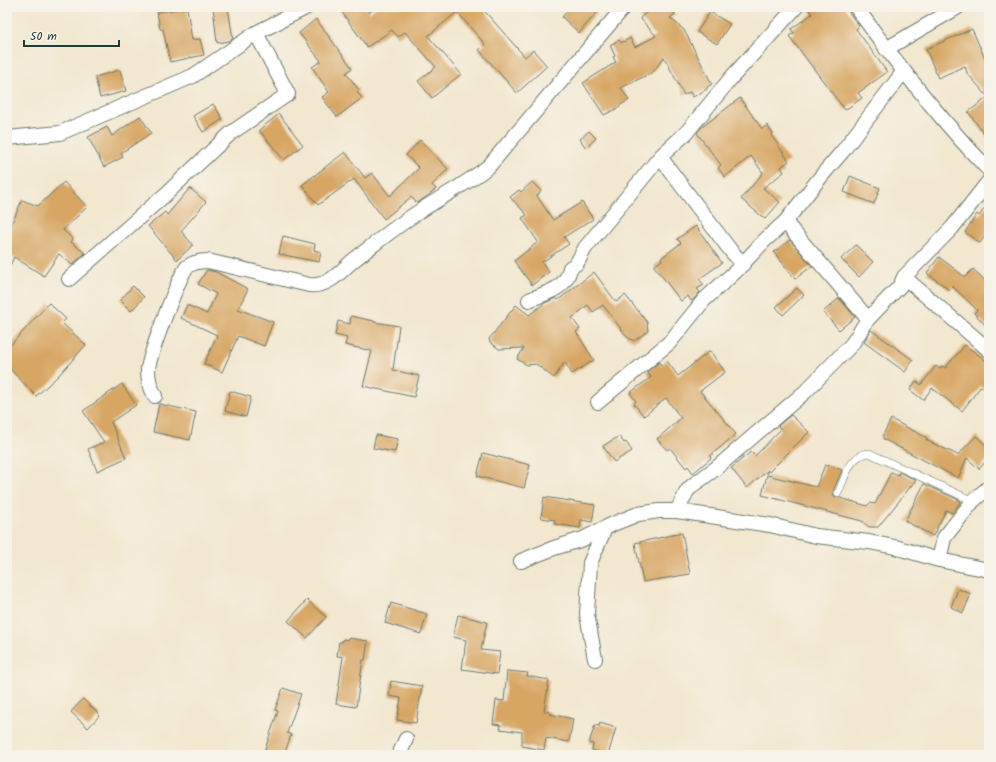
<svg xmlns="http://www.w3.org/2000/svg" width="996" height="762" font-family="Kalam,sans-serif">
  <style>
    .building { fill: #d7a664 }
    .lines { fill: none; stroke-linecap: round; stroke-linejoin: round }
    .service-casing { stroke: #69786a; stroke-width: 8 }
    .minor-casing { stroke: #69786a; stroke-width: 16 }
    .service { stroke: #fff; stroke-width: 7 }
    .minor { stroke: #fff; stroke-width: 14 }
  </style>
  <rect width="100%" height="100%" fill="#f7f3e8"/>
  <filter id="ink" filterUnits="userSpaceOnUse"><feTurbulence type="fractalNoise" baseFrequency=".025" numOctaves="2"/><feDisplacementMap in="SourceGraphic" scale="8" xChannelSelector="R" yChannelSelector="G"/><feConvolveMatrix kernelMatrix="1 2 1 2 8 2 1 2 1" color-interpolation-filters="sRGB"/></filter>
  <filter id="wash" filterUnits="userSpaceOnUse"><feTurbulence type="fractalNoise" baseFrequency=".012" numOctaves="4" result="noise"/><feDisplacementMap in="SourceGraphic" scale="16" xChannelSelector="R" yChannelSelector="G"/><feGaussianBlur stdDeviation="0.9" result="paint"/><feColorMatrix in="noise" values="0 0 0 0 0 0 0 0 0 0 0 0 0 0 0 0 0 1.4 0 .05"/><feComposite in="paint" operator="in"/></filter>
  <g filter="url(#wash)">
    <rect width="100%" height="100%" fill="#f2e7cf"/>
    <g id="blocks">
      <path class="building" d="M213,7H228L233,39L229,41L217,43Z
        M338,7H365L369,13L376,7H481L525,57L533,50L547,66L517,93L479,50L485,44L457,12L428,36L461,74L432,98L418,81L436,67L405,32L398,37L392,30L367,47Z
        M571,7H602L579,33L562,17Z
        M653,7H669L675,14L670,18L684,30L712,84L707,87V89L693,97L690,92L684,95L664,57L653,72L621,88L629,100L619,106L620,107L604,115L583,83L616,62L613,57L615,56L610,45L619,40L621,43L630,38L635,47L656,36L640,18Z
        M807,7H845L859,26L856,29L887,72L858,93L862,98L845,110L789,36L794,33L791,29L812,14Z
        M187,8L192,40L200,39L204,55L170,62L163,29H160L157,12Z
        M710,12L730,24L717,44L697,32Z
        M316,19L352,68L346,73L359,90L357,92L362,98L337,117L322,97L329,92L312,67L321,61L299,33Z
        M972,29L989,68V140L968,112L988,97L967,73L965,66L938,78L926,49Z
        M120,70L126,91L100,98L95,77Z
        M740,98L762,129L767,125L773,134L771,135L789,161L781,167L784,172L763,188L780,202L765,219L741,199L763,173L751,156L725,177L718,168L721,165L697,133L702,127Z
        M213,104L223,119L203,132L193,116Z
        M279,114L303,145L284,160L259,130Z
        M140,116L151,133L121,153L123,157L104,167L88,137L107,127L112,136Z
        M589,131L596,138L586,148L580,139Z
        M420,140L448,169L432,185L436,189L429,195L417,203L411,197L384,219L354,179L318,205L302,185L345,152L365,178L372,173L390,196L419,168L406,155Z
        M850,176L880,188L874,204L844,192Z
        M64,182L87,207L63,230L73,239L71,242L85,253L72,265L59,254L44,276L14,257L7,272V229L9,230L22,200L38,206Z
        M532,182L541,191L537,196L553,220L582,202L593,219L564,237L569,244L542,262L549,272L532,285L514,261L538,242L522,218L527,215L510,197L519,190L521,192Z
        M190,188L206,202L181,231L193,245L177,260L148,226L165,212L167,215Z
        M989,202V230L980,243L965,232L977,214L979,216Z
        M696,226L722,263L699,279L704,285L697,289L700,292L695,298L691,301L688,296L681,301L654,266L662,260L661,258L681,243L677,239Z
        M283,236L315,244L314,250L321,252L319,262L279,254Z
        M790,240L812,266L795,279L774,252Z
        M856,245L873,262L859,277L841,259Z
        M939,257L965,277L973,269L989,284V329L974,313L977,310L952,286L949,290L927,273Z
        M207,270L216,272L248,289L238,309L273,322L264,346L238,336L222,372L204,364L217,335L181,318L187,305L207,314L216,294L198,284Z
        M594,272L616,302L625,295L647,322L648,331L634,341L627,337L603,305L593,312L588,305L572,318L580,329L576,332L594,360L572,374L565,362L554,378L536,364L527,365L517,359L524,348L499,349L490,342L489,339L516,305L529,315L545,303L556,298L558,300Z
        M133,286L144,297L131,311L120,300Z
        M797,288L804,295L783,315L776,307Z
        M839,298L855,317L839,330L823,312Z
        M49,303L66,319L62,323L86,345L58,376L36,396L7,366V349Z
        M351,316L374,321V322L399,326L393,370L419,376L414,397L363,386L372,351L345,345L347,338L335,335L338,321L350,324Z
        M871,330L913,360L905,372L864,342Z
        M965,345L989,363V383L985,389L981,386L962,411L932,388L923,400L910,390L916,381L921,385L936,366L940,369L942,366L945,368Z
        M710,351L725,372L700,391L736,434L710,456L711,458L693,473L688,466L686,468L670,448L667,450L657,439L681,418L666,398L644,416L634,404L636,401L630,393L651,377L647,372L659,362L661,366L667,361L678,376Z
        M122,384L136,405L111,422L126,458L97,471L88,449L104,442L83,411Z
        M230,391L251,397L246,417L225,411Z
        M159,404L196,412L190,440L153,432Z
        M791,415L809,432L767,474L768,470L747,488L731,468L751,452L755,456L781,429L778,426Z
        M891,419L927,438L926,440L958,455L976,436L989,448V458L979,469L967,458L958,478L883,439V435Z
        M376,435L398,439L395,452L373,448Z
        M619,436L624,443L626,442L632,451L614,462L603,446Z
        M483,453L530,465L524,488L477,476Z
        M825,465L828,466L829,465L842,470L833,491L834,496L867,506L870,503L875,504L891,472L898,475L899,472L916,480L878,527H869L862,521L762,495L767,475L816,487Z
        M924,484L961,501L952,513L946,510L933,536L905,521Z
        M544,497L595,505L592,522L581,520L580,528L554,524L555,520L541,518Z
        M682,533L690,574L643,582L635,543Z
        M958,589L971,594L963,613L951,607Z
        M307,600L326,617L307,638L288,621Z
        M391,603L427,614L421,634L385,623Z
        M458,615L487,622L481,650L500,652L497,674L462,669L466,640L453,637Z
        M348,638L368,641L365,660H363L356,707L336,704L343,657L337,656L339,642H342L343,639L348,640Z
        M507,671L528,673L527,676L549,680L544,711L550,712V714L573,719L569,742L546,738L544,750L522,746V732L500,729L501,725L493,724L496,700L504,701Z
        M391,681L422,686L416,723L397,720L401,698L389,696Z
        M283,688L301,694L287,733L291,735L284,755H263L278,711L275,710Z
        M83,699L100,715L88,728L71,712Z
        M600,723L616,728L608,755L592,750L593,744L589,743L595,725L599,726Z"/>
    </g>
  </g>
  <g filter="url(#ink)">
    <use href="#blocks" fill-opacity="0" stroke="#69786a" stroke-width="1"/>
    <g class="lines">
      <g class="service-casing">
        <path id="service" d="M838,493C845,478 850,454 869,453L973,501"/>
      </g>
      <g class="minor-casing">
        <path id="minor" d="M856,7C897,64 940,120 989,170
          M886,49L958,7
          M7,138L60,133L193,76L256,33L307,7
          M660,157L731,251L743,264
          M785,222L868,319
          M904,277L989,350
          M69,279L166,194L231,133L288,94L256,33
          M529,300C547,292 566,290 570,268L577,263L585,248L660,157L686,133L731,78L796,7
          M155,396C150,387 148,380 148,370C148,358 180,274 187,267C193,262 201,261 208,261L309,285C330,287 340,271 355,259C376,243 395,227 417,213C441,197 465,185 489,166L624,7
          M598,402L670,342L704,300L736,271L764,241L785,222L823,174L842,152L904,71
          M989,487L973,501L944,538L939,560L989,570
          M677,511L687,491L693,485L715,469L805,392L852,344L868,319L900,286L904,277L952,228L989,181
          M521,561L554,548L583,539L613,524L638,514L659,511H677L770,525L816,536L869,542L895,547L939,560
          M595,659L587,614L590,563L605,528
          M399,755L406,739"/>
      </g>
      <use href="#service" class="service"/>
      <use href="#minor" class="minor"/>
    </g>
  </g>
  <rect width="996" height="762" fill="none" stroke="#f7f3e8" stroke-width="24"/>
  <path d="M24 40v6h95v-6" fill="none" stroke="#1f3d34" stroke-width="2"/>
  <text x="30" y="40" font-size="12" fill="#1f3d34" stroke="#f7f3e8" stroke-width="3" paint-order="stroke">50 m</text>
</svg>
